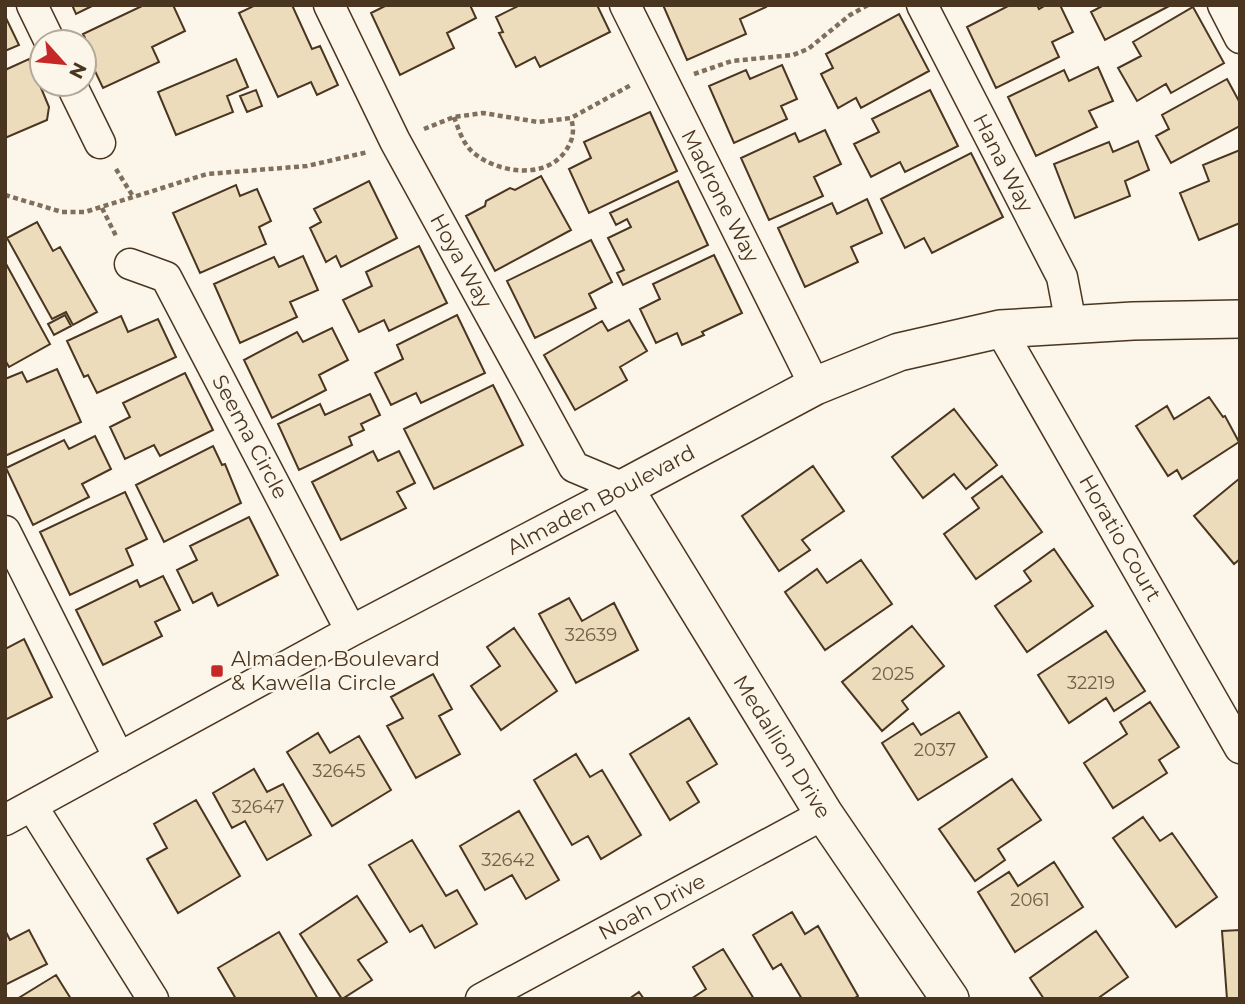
<svg xmlns="http://www.w3.org/2000/svg" width="1245" height="1004" font-family="Montserrat,sans-serif">
  <style>
    .building { fill: #ecdcbc; stroke: #4a3520; stroke-width: 2 }
    .lines { fill: none; stroke-linecap: round; stroke-linejoin: round }
    .minor-casing { stroke: #4a3520; stroke-width: 33 }
    .tertiary-casing { stroke: #4a3520; stroke-width: 40 }
    .path { stroke: #7f6f5c; stroke-width: 4.5; stroke-dasharray: 5 3.5; stroke-linecap: butt }
    .minor { stroke: #fbf6e9; stroke-width: 30 }
    .tertiary { stroke: #fbf6e9; stroke-width: 37 }
    .poi-dot { fill: #c62828; stroke: #fbf6e9; stroke-width: 2.5 }
    .labels { text-anchor: middle; stroke-width: 5; stroke-linejoin: round; paint-order: stroke }
    .number-label { font-size: 18px; fill: #725f47 }
    .street-label { font-size: 21px; fill: #4a3520; stroke: #fbf6e9 }
    .poi-label { font-size: 21px; fill: #4a3520; stroke: #fbf6e9; text-anchor: start }
  </style>
  <rect width="100%" height="100%" fill="#fbf6e9"/>
  <path class="building" d="M72,5H94L76,14Z
    M144,5H173L185,31L152,47L159,62L103,88L84,48V42L81,41L85,38L83,34Z
    M256,5H292L312,49L320,46L338,85L317,95L311,82L278,97L239,13Z
    M387,5H470L476,18L447,33L454,48L400,75L371,13Z
    M520,5H597L610,32L540,67L535,57L516,67L499,33L503,32L496,17Z
    M663,5H765L766,7L740,19L746,34L687,60Z
    M1010,5H1037L1039,9L1046,5H1060L1073,32L1052,42L1059,57L996,88L967,27Z
    M1104,5H1171L1105,40L1091,12Z
    M1193,7L1224,63L1171,93L1166,84L1137,101L1118,68L1141,56L1133,42Z
    M899,14L929,71L861,108L856,98L838,108L821,74L833,68L826,54Z
    M5,16L19,45L5,51Z
    M29,59L49,107L47,120L5,138V70Z
    M236,59L248,87L227,96L233,112L176,135L158,92Z
    M782,65L797,99L781,106L787,119L734,143L709,86L746,70L750,79Z
    M1098,67L1113,101L1089,111L1097,127L1036,156L1008,97L1064,70L1069,81Z
    M1227,79L1240,103V126L1171,163L1156,136L1169,129L1162,115Z
    M256,90L262,106L247,112L240,96Z
    M930,90L958,146L905,172L900,162L871,177L854,144L879,132L872,119Z
    M650,112L677,171L589,213L569,169L591,158L584,142Z
    M825,130L841,164L814,177L823,196L769,220L741,158L795,133L799,142Z
    M1138,141L1149,170L1125,181L1130,196L1075,218L1054,164L1109,142L1113,152Z
    M1240,150V223L1199,240L1180,193L1209,181L1203,165Z
    M971,153L1003,217L932,253L924,238L905,248L881,199Z
    M541,176L571,230L495,271L466,216L485,206L486,201L510,188L515,190Z
    M369,181L397,238L341,267L336,256L326,262L310,228L321,222L314,209Z
    M678,181L708,245L623,285L617,273L624,270L608,238L631,227L627,219L616,225L610,213Z
    M236,185L240,196L257,189L271,221L259,227L266,244L200,273L173,213Z
    M867,199L882,233L851,247L858,262L805,287L778,228L832,203L837,214Z
    M37,222L53,251L60,247L97,312L73,325L66,312L52,319L7,238Z
    M591,240L612,282L589,294L596,308L535,338L507,281Z
    M419,246L447,303L389,331L384,320L359,332L343,300L372,286L366,272Z
    M714,255L742,313L702,332L704,335L682,345L677,333L656,343L640,309L660,299L653,284Z
    M303,256L318,290L290,302L297,317L240,343L214,284L274,257L279,267Z
    M5,262L50,344L9,367L5,360Z
    M65,315L71,326L54,335L48,324Z
    M457,315L485,373L421,403L416,393L391,405L375,373L403,359L397,345Z
    M121,316L128,332L158,319L176,357L97,393L88,375L84,377L67,341Z
    M629,320L647,351L620,367L627,380L575,410L544,355L602,321L608,331Z
    M332,328L348,360L319,375L326,390L272,418L244,360L297,332L303,342Z
    M57,369L81,422L5,456V379L22,372L27,382Z
    M185,373L213,430L160,456L154,445L125,459L110,427L130,417L123,403Z
    M493,385L523,445L434,489L404,429Z
    M370,394L380,415L361,424L364,430L349,437L352,445L299,470L278,424L320,404L325,415Z
    M1209,397L1223,417L1225,416L1239,442L1182,479L1177,470L1168,476L1136,426L1167,406L1174,419Z
    M954,409L997,465L966,489L954,474L923,498L892,457Z
    M95,436L111,469L82,484L89,497L33,525L6,468L64,440L69,449Z
    M213,446L222,465L225,464L241,503L164,542L136,485Z
    M373,451L378,461L399,451L415,483L397,492L406,508L341,540L312,482Z
    M813,466L844,511L802,540L810,550L779,571L742,516Z
    M1002,476L1042,532L976,579L944,534L979,508L972,498Z
    M1240,478V559L1234,564L1194,516Z
    M125,492L147,539L126,549L133,565L70,595L40,532Z
    M249,517L278,575L218,606L212,593L193,603L177,570L197,560L190,546Z
    M1054,549L1093,606L1027,652L995,606L1031,581L1024,571Z
    M861,560L892,604L825,650L785,592L817,569L827,583Z
    M163,576L180,610L155,622L162,636L103,665L76,610L137,580L140,587Z
    M569,598L582,621L614,603L638,650L576,683L539,614Z
    M912,626L944,666L902,701L908,709L882,731L842,682Z
    M514,628L557,691L501,730L471,686L500,666L487,647Z
    M1106,631L1145,691L1114,711L1106,698L1069,723L1038,675Z
    M24,639L52,697L5,720V649Z
    M433,674L452,709L439,716L460,754L416,778L387,726L403,718L391,697Z
    M1150,702L1179,747L1159,760L1167,773L1113,808L1084,763L1127,734L1120,722Z
    M959,712L987,757L918,800L882,743L913,723L921,735Z
    M689,718L717,764L687,782L699,802L670,820L630,754Z
    M318,733L330,753L359,736L391,790L332,826L287,752Z
    M576,754L590,777L602,770L641,835L601,859L588,836L572,845L534,780Z
    M254,769L267,792L283,784L311,835L267,860L245,821L232,828L213,793Z
    M1012,779L1041,820L998,849L1005,860L975,881L939,829Z
    M196,800L240,876L178,913L147,859L167,848L154,824Z
    M519,811L559,880L526,899L512,875L485,890L460,846Z
    M1143,817L1160,841L1172,833L1217,897L1176,927L1113,838Z
    M412,840L446,896L457,890L477,924L435,948L422,925L410,932L369,865Z
    M1054,862L1083,907L1015,952L978,892L1009,872L1018,886Z
    M357,896L387,942L358,960L372,980L342,999L300,934Z
    M792,912L805,934L818,926L858,996L853,999H802L781,964L773,969L753,935Z
    M5,930L10,940L29,930L47,964L5,985Z
    M1240,930V999H1227L1222,931Z
    M1096,931L1128,977L1097,999H1044L1030,978Z
    M279,932L318,999H236L218,968Z
    M723,949L754,999H691L706,989L693,967Z
    M56,975L71,999H17Z
    M639,992L644,999H629Z"/>
  <g class="lines">
    <g class="minor-casing">
      <path id="minor" d="M32,5L50,42
        M329,5L395,141L574,467L624,488
        M625,5L815,386
        M922,5L1062,277L1071,324
        M1223,5L1240,38
        M71,84L100,143
        M130,264L166,277L351,631
        M1000,329L1240,748
        M5,531L119,758
        M32,806L153,999
        M5,820L351,631L624,488
        M481,999L824,814"/>
    </g>
    <g class="tertiary-casing">
      <path id="tertiary" d="M950,999L824,814L624,488L815,386L899,352L1000,329L1133,321L1240,319"/>
    </g>
    <path class="path" d="M694,74L732,61L793,55L808,49L850,15L868,5
      M454,117C459,130 463,145 475,154C499,173 544,179 564,153C573,141 575,132 571,118
      M424,129L454,117L483,113L538,122L571,118L631,85
      M116,169L134,198
      M5,195L62,212H85L207,174L307,166L368,152
      M102,208L117,238"/>
    <use href="#minor" class="minor"/>
    <use href="#tertiary" class="tertiary"/>
  </g>
  <rect class="poi-dot" x="210" y="664" width="14" height="14" rx="3.5"/>
  <g class="labels">
    <g class="number-label">
      <text x="591" y="641">32639</text>
      <text x="893" y="680">2025</text>
      <text x="1091" y="689">32219</text>
      <text x="935" y="756">2037</text>
      <text x="339" y="777">32645</text>
      <text x="258" y="813">32647</text>
      <text x="508" y="866">32642</text>
      <text x="1030" y="906">2061</text>
    </g>
    <g class="street-label">
      <text transform="translate(1003 163) rotate(63)" y="7">Hana Way</text>
      <text transform="translate(720 196) rotate(63)" y="7">Madrone Way</text>
      <text transform="translate(461 261) rotate(61)" y="7">Hoya Way</text>
      <text transform="translate(250 437) rotate(62)" y="7">Seema Circle</text>
      <text transform="translate(601 500) rotate(-28)" y="7">Almaden Boulevard</text>
      <text transform="translate(1120 538) rotate(60)" y="7">Horatio Court</text>
      <text transform="translate(782 747) rotate(58)" y="7">Medallion Drive</text>
      <text transform="translate(652 907) rotate(-28)" y="7">Noah Drive</text>
    </g>
    <g class="poi-label">
      <text x="231" y="666">Almaden Boulevard<tspan x="231" dy="24">&amp; Kawella Circle</tspan></text>
    </g>
  </g>
  <rect width="1245" height="1004" fill="none" stroke="#4a3520" stroke-width="14"/>
  <g transform="translate(63 63) rotate(117)"><circle r="33" fill="#fbf6e9" stroke="#b4a999" stroke-width="2"/>
  <path d="M0-5L12 26L0 18L-12 26Z" fill="#c62828"/>
  <text y="-10" font-size="19" font-weight="bold" text-anchor="middle" fill="#4a3520">N</text>
  </g>
</svg>
